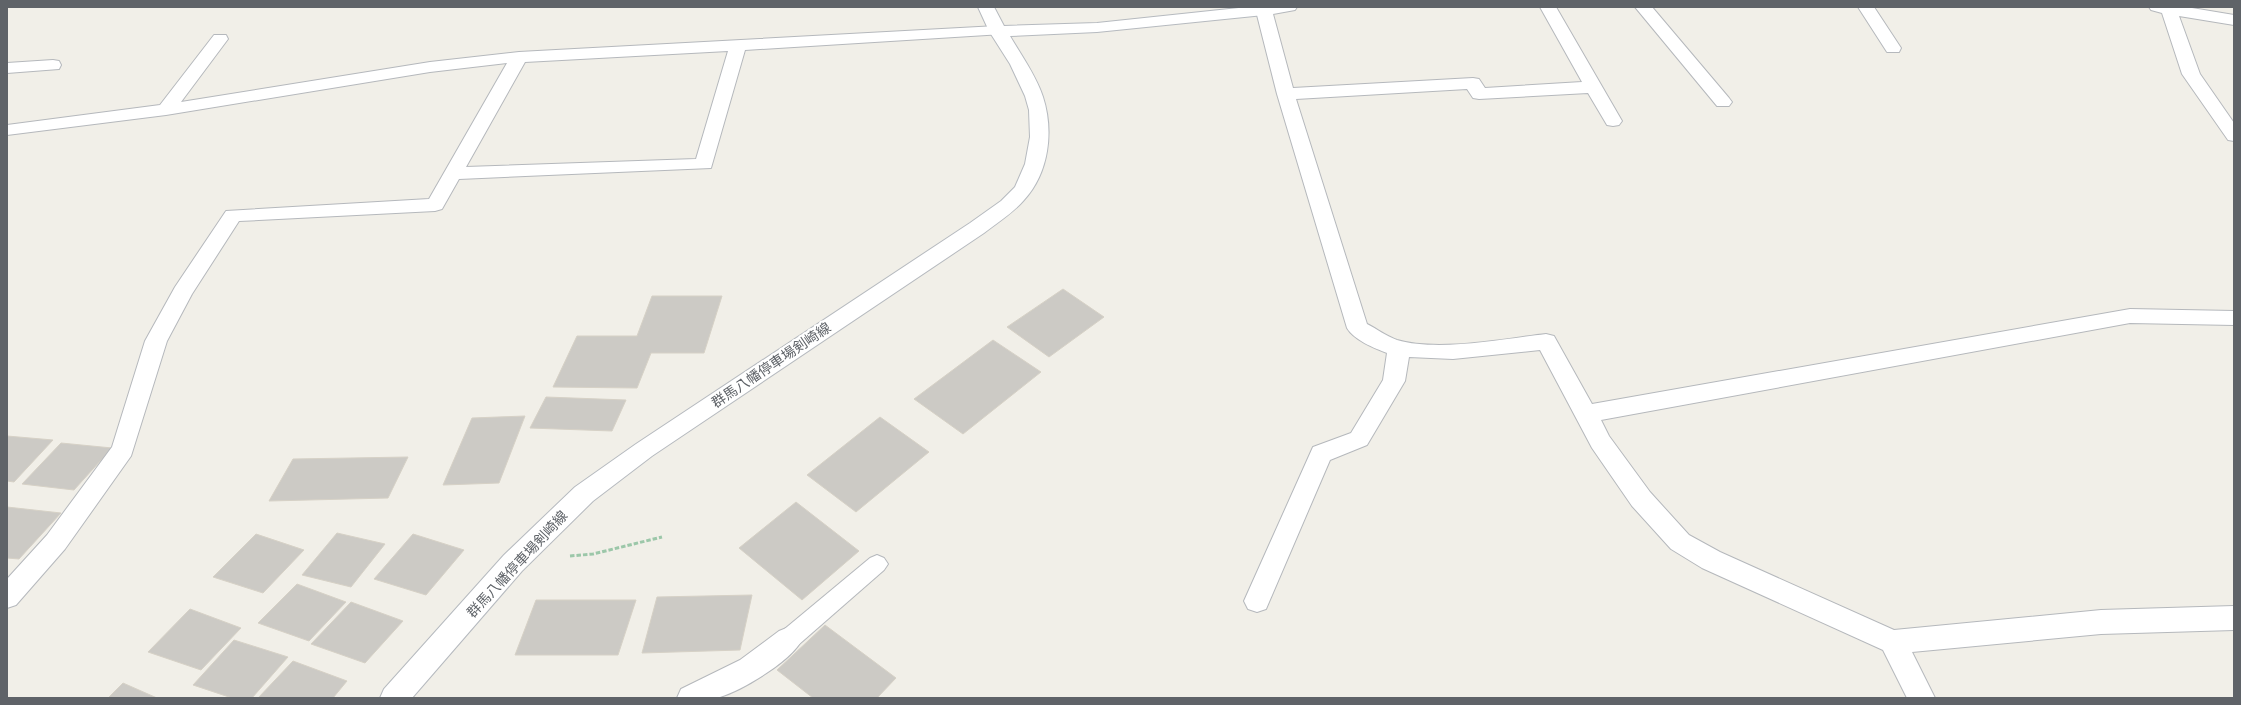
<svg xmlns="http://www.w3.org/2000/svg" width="2241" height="705" font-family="Jost,'Noto Sans JP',sans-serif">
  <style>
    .building { fill: #cccac5; stroke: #d6d1c6 }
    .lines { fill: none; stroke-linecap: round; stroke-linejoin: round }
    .lane-casing { stroke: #b5b8bc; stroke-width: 2 }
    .street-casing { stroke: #b5b8bc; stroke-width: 2 }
    .secondary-casing { stroke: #b6babf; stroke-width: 2 }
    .path { stroke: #9cc7a9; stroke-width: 3; stroke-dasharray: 4.5 2; stroke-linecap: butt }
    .lane { fill: #fff; fill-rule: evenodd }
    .street { fill: #fff; fill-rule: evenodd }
    .secondary { fill: #fff; fill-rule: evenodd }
    .labels { text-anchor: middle; stroke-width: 4; stroke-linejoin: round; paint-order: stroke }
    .street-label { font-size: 14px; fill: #5f6368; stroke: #fff }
  </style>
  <rect width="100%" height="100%" fill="#f1efe8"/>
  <path class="building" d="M1063,289L1104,317L1049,357L1007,327Z
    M652,296H722L704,353H651L637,388L553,387L577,336H637Z
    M993,340L1041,372L963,434L914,399Z
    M546,397L626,400L612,431L530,428Z
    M525,416L499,483L443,485L472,418Z
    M880,417L929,452L856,512L807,475Z
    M7,436L53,440L14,482L7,481Z
    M61,443L112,448L74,490L22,484Z
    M408,457L388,498L269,501L293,459Z
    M796,502L859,551L802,600L739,548Z
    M7,507L61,513L19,559L7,558Z
    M337,533L385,544L351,587L302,575Z
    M256,534L304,550L263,593L213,577Z
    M413,534L464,550L426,595L374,579Z
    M297,584L346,602L309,641L258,623Z
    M752,595L740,650L642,653L657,597Z
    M536,600H636L618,655H515Z
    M351,602L403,621L365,663L311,644Z
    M190,609L241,628L201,670L148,652Z
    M825,625L896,678L877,698H813L777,670Z
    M234,640L288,657L252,698H232L193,685Z
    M293,661L347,681L333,698H258Z
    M123,683L157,698H108Z"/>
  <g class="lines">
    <g class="lane-casing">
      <path id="lane" d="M877,555L884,558L888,564L884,570L797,646L789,649L781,646L778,639L781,632L870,558Z"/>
    </g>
    <g class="street-casing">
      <path id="street" d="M1255,7H1297L1295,10L1273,14L1293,88L1473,78L1479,79L1485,88L1582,82L1540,7H1556L1622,121L1619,125L1613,126L1607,125L1588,93L1479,99L1473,98L1467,89L1296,99L1367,324C1377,329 1386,336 1397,340C1438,352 1503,339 1546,334L1554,336L1592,404L2130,309L2234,311V325L2130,323L1601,420L1609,436L1650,492L1689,535L1720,552L1894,630L2101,610L2234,606V630L2101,634L1912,652L1935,698H1907L1883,650L1702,568L1671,549L1632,506L1592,448L1540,350L1453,359L1409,357L1405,381L1367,445L1330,460L1266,609L1257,612L1248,609L1244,601L1313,447L1351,433L1383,380L1387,353C1374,348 1354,340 1347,328L1277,94Z
        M1635,7H1652L1729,98L1732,102L1729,106H1717Z
        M1858,7H1874L1901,48L1899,52H1887Z
        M2149,7H2186L2234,15V25L2179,16L2200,74L2234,123V141L2228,140L2182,74L2162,13L2151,10Z
        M997,26L1003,28L1005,31L1003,34L745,50L711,168L459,179L442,209L435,211L239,221L192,294L167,341L131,456L65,549L16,605L7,608V579L47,535L112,447L145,341L175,287L226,211L429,199L507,63L430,72L166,115L7,135V125L160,105L214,35H226L228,39L181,102L430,62L519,52ZM728,51L696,159L466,167L525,62Z
        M53,60L59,61L61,65L59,69L7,73V63Z
        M789,627L799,631L802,639C793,660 743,690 720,697C709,701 690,698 677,698L681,689L740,660L779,631Z"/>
    </g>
    <g class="secondary-casing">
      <path id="secondary" d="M978,7H994L1004,26L1097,23L1248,7H1270L1272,10L1270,13L1264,15L1097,32L1010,36C1021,55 1036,75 1043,97C1054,131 1049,173 1024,200C1013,213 998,222 984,233L652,456L593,501L522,571L412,698H380L384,689L504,555L575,487L636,444L970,223L1001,201L1015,187L1025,164L1030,137L1029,110L1025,96L1010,64L989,31Z"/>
    </g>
    <path class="path" d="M570,556L593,554L662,537"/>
    <use href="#lane" class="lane"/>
    <use href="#street" class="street"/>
    <use href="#secondary" class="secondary"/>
  </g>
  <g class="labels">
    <g class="street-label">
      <text transform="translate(771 365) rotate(-34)" y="5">群馬八幡停車場剣崎線</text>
      <text transform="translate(517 564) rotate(-47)" y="5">群馬八幡停車場剣崎線</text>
    </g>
  </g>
  <rect width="2241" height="705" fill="none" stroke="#5f6368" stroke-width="16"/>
</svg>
